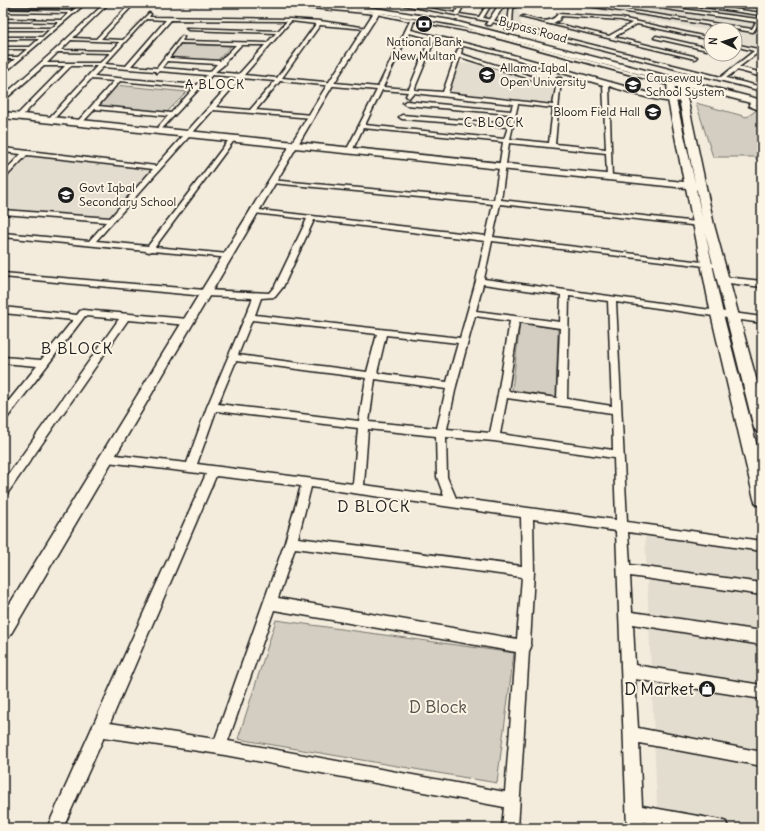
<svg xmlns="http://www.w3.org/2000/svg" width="765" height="831" font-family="Delius,sans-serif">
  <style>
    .built { fill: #e3ddcf }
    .green { fill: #d3cec1; stroke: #78756e }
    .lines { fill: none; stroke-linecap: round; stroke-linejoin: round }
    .minor-casing { stroke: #1c1c1c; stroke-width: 3 }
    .tertiary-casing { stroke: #1c1c1c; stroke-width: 3 }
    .secondary-casing { stroke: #1c1c1c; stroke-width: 3 }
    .primary-casing { stroke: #1c1c1c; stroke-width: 3 }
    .minor { fill: #fcf5e5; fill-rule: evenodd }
    .tertiary { fill: #fcf5e5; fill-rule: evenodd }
    .secondary { fill: #fcf5e5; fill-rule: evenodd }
    .primary { fill: #fcf5e5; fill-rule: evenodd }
    .wall { fill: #a39f96; stroke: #1c1c1c }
    .shaded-wall { fill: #85827a; stroke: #1c1c1c }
    .building { fill: #beb9ae; stroke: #1c1c1c }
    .labels { text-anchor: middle; stroke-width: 4; stroke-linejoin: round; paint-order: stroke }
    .far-street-label { font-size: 12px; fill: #1c1c1c; stroke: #fcf5e5 }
    .far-poi-label { font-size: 12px; fill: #1c1c1c; stroke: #fcf5e5; text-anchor: start }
    .far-quarter-label { font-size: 13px; letter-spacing: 1px; fill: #1c1c1c; stroke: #fcf5e5 }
    .quarter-label { font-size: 16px; letter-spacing: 1px; fill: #1c1c1c; stroke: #fcf5e5 }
    .near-poi-label { font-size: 17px; fill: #1c1c1c; stroke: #fcf5e5; text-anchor: end }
    .near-park-label { font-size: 17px; fill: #53514e; stroke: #fcf5e5 }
  </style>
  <rect width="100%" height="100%" fill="#f3ecdd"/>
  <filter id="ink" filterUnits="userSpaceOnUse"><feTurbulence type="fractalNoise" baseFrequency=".025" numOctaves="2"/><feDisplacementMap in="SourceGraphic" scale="8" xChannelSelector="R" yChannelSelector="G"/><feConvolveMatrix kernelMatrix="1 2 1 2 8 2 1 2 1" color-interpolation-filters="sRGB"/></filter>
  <g filter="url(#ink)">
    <path class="built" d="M494,3H762V40L758,47L735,41V30H711V36L708,35L709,31L632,16L539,4L534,8H518L522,27L484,19L490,6Z
      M458,63L485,65L553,86V103L450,94Z
      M27,155L152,169L109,218L3,210V180Z
      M645,535L762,551V828H658Z"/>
    <path class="green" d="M177,44L231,46L215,63L165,60Z
      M115,85L187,92L166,113L94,107Z
      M696,103L747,117L758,109L762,110V166L755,157H713Z
      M520,323L558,329L556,397L512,390Z
      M276,620L514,653L497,783L238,739Z"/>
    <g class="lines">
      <g class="minor-casing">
        <path id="minor" d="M82,3H86L3,74V69L15,59H3V57H18L27,49H3V47H30L39,39H3V37H42L49,30H3V28H52L59,22L3,21V19L62,20L69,13L3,12V10L72,11Z
          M105,3H109L73,38L96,39L131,3H135L101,39L123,40L149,13L151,14L149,17L290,19L320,21L368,28L366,29L320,25L282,78L378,87L410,21L376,14L291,6L148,3L291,4L376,12L478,31L683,86V88H679L478,33L414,21L411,30L509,54L667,98L683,97L686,99C671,108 626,91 609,86L612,179L607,178L606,153L509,143L501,200L706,223L710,225L709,227L500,204L493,237L719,264H722V268L492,241L484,279L762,317V323L616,302L627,522L762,541V551L628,532L630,565L762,583V595L630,576L632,612L762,631V645L633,624L635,665L762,685V699L635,679L638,728L762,752V766L639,743L642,806L720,820L726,822L728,828H675L643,822V828H627L616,531L533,519L534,572L530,644L531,647L529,651L518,828H502L504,807L219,754L104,737L63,828H47L206,474L107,462L103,461L102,458L103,455L107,454L187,463L207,407L253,298L205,296L3,277V273L205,290L269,293L275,286L307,219L254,213H251V209L486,236L493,204L272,183L269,181L270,180L494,200L503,142L363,128L352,151L347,152L346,151L377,90L280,81L256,110L311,115L314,117L313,118L213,110L96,241L148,246L231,137L233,136L236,138L235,139L155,247L228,254L232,256L231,258L152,251L149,252L146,251L3,237V233L89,241L106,222L3,214V210L110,218L153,169L27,155L5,178L3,179V173L21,154L3,152V148L156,166L236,77L212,75L158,133L155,131L168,116L95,109L81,124H77V122L114,81L91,79L52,121H48V119L97,66H71L20,118H16V116L65,66H44L3,101V96L55,50ZM146,19L166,20L126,66L105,64ZM171,20L287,21L278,31L186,28L188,30L276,33L267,43L182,41L184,37L182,36L157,68L131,66ZM291,21L316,24L277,78L244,75ZM409,33L430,38L409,89L383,87ZM435,39L505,56L603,85L606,149L555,144L561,78H557L556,84L461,54L462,49L460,48L458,49L443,92L414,90ZM71,40L120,42L112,51L61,50ZM180,43L236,45L220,61L169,58ZM241,45H265L239,74L215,72L225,64V62ZM58,52L110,53L100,63H47ZM460,57L556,87L553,105L448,93ZM167,61L217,64L210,72L162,68ZM103,67L155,71L157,73L159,71L207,75L197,85L94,76ZM241,78L275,81L250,110L216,107ZM120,81L194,88L171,113L98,106ZM382,90L408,92L406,96L409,98L413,93L513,104L511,111L406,101L403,103L406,105L511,114L509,124L402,115L399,117L402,119L508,127L504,139L365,125ZM518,104L553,108L549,143L510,139ZM314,220L485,241L476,281L460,338L255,315L261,298L275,297L283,287ZM483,284L561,295L560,322L476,311ZM569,296L608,301L612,406L567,399ZM475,316L510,321L498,394L490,433L447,429L456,386ZM252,320L377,334L367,372L238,355ZM519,322L560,328L557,398L508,391ZM386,335L458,343L447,382L377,373ZM236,361L366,378L359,421L218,404ZM375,379L446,389L437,428L369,422ZM507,398L612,413L613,450L500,434ZM216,411L358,428L353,484L197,464ZM368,429L436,436L437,477L444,496L364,485ZM446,437L494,441L614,458L616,520L456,498L447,477ZM216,476L301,486L285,542L215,739L110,723ZM311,487L521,517L522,566L298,538ZM295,548L522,577L517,639L278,598ZM274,610L516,652L505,792L228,741Z
          M393,3H402L455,13L461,3H465L459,14L479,17L488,3H492L483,18L508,24L510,6L518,3H524L513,8L512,25L721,77L754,51L735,46V44L762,50V52H759L739,67L762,73V77L737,70L726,78L762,87V91L511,27L506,29L507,26L492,22Z
          M570,3H580L752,29L756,22L625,3H636L757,19L760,15L677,3H688L762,13L761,21L753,32Z
          M737,3L762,5V7L739,4Z
          M558,14L621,18L711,38V40L637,24L614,37L697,57L695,59L521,17L523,16C535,19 549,26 558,14ZM561,16L621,20L632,23L609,36L553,23L559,20Z
          M656,36L709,48V49L707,50L654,38Z
          M754,100L757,102L755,104L762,107V111L749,106V104Z
          M3,307L77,315L80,311L83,310L188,319L192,322L188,325L128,320L7,494L3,496V482L119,319L85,316L7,418L3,419V408L37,366L3,363V357L41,360L73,320L3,313Z"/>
      </g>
      <g class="tertiary-casing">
        <path id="tertiary" d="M500,3H506L491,25H487L486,24Z
          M376,9L381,10L333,85L9,637L3,639V615L327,85Z
          M724,277L762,281V287L720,282L719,280Z"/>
      </g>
      <g class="secondary-casing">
        <path id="secondary" d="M667,79H670L674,81L676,100L695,183L676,83L680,81L684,83L714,225L762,400V434L757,432L754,428L705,232L723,314L762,466V506L756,504L754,499L711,314L686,188L3,118V112L684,182L668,100ZM696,189L697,190L702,218Z"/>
      </g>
      <g class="primary-casing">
        <path id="primary" d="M290,3H316L375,8L450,20L762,100V106L450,24L375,12L293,5Z"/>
      </g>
      <use href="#minor" class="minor"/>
      <use href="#tertiary" class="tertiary"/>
      <use href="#secondary" class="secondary"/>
      <use href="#primary" class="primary"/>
    </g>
    <path class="wall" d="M3,3H81L71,9L3,8Z"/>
    <path class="shaded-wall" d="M77,3H81L71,9V7Z"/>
    <path class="building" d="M3,3H77L71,7L3,6Z"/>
  </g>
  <defs>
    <g id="bank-disc" transform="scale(0.9)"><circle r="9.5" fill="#1c1c1c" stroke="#fcf5e5"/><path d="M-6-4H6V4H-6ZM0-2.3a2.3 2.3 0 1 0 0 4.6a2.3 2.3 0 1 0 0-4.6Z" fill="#fff"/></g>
    <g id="university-disc" transform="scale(0.9)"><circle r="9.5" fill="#1c1c1c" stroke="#fcf5e5"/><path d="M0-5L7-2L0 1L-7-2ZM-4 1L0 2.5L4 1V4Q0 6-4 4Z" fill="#fff"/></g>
    <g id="school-disc" transform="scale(0.9)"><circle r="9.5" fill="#1c1c1c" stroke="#fcf5e5"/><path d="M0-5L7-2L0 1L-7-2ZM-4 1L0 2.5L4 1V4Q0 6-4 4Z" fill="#fff"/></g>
    <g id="shop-disc" transform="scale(0.9)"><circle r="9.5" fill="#1c1c1c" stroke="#fcf5e5"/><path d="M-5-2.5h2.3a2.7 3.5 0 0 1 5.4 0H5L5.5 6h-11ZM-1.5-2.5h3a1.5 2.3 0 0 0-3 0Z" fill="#fff"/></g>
  </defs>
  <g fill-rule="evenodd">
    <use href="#bank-disc" x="424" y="24"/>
    <use href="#university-disc" x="487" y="75"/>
    <use href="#school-disc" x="633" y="85"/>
    <use href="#school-disc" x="653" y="112"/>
    <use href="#university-disc" x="66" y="195"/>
    <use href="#shop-disc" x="707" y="689"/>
  </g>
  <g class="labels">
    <g class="far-street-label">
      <text transform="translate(533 30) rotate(15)" y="4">Bypass Road</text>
    </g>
    <g class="far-poi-label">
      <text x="424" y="46" text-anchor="middle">National Bank<tspan x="424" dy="14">New Multan</tspan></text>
      <text x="500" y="72">Allama Iqbal<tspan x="500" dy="14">Open University</tspan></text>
      <text x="646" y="82">Causeway<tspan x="646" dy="14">School System</tspan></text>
      <text x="640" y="116" text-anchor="end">Bloom Field Hall</text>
      <text x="79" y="192">Govt Iqbal<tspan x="79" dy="14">Secondary School</tspan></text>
    </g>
    <g class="far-quarter-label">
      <text x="215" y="89">A BLOCK</text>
      <text x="494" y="127">C BLOCK</text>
    </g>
    <g class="quarter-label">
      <text x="77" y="354">B BLOCK</text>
      <text x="374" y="512">D BLOCK</text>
    </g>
    <g class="near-poi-label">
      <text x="694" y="695">D Market</text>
    </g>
    <g class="near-park-label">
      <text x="438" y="713">D Block</text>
    </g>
  </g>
  <rect width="765" height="831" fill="none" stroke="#fcf5e5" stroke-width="16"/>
  <rect x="8" y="8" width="749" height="815" fill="none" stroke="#1c1c1c" stroke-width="1.5" filter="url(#ink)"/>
  <g transform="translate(723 42) rotate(274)"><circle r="19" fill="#fcf5e5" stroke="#a29e95"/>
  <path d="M0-3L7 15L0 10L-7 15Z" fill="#1c1c1c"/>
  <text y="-6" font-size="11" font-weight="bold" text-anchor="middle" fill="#1c1c1c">N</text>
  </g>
</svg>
